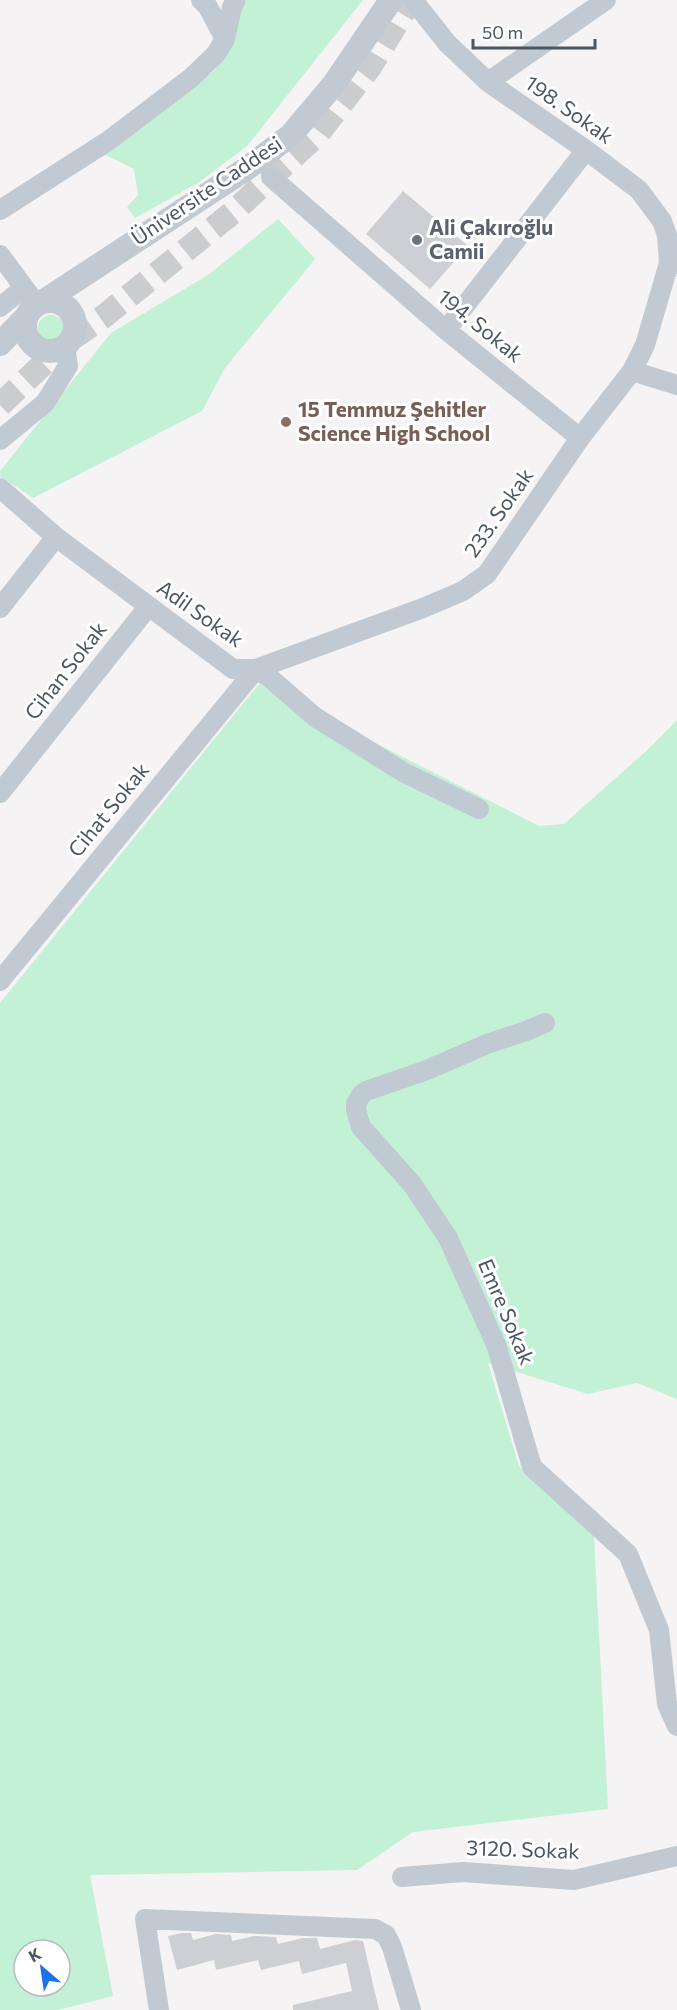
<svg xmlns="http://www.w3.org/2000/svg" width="677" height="2010" font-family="Commissioner,sans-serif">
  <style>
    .green { fill: #c3f1d5; fill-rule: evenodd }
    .building { fill: #cdcfd5 }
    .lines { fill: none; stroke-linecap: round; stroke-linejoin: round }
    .tertiary-tunnel { stroke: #caccce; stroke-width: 24; stroke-dasharray: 24 12; stroke-linecap: butt }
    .minor { stroke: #c1cad2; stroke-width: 20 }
    .tertiary { stroke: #c1cad2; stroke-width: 24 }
    .worship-dot { fill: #6b7280; stroke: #fff; stroke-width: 2 }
    .education-dot { fill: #8d6e63; stroke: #fff; stroke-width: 2 }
    .labels { text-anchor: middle; stroke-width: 6; stroke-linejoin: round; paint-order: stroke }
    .street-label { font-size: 21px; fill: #4a5661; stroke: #fff }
    .worship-label { font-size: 21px; font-weight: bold; fill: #5b616d; stroke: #fff; text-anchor: start }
    .education-label { font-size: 21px; font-weight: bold; fill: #785e54; stroke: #fff; text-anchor: start }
  </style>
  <rect width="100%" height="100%" fill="#f5f3f3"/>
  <path class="green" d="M247,0H363L247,146L198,183L135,218L127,207L138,195L134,169L102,153L214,71L218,66L238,14Z
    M278,219L315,259L225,368L202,411L33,498L0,476V471L111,333L208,275Z
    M38 328a13 13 0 1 1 26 0a13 13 0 1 1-26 0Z
    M259,684L539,826L564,824L645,752L677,720V1399L637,1383L588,1394L488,1363L519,1466L594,1536L608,1809L413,1832L357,1870L90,1875L113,1996L58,2010H0V1003ZM24,1950H60V1986H24Z"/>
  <path class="building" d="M403,191L468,246L430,289L366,234Z
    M182,1933H191L193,1940L216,1934L231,1935L232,1941L254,1936L276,1937L278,1944L303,1938H317L320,1949L355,1940L363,1941L379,2010H293V2005L352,1991L346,1963L302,1974L299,1961L261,1970L258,1960L216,1970L214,1960L177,1970L168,1936Z"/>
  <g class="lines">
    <path class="tertiary-tunnel" d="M71,339L103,317L232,213L317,135L370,67L411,0
      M0,405L58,350"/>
    <path class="minor" d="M201,0L208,7L225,39
      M413,0L447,43L488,82L586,150L639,190L662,221L667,235L669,263L677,264
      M488,82L606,0
      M271,177L446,330L580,438
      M0,210L108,141L191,78L216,54L225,39L232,7L236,0
      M0,255L37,305
      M0,307L24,288
      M446,330L586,150
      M632,371L677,385
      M0,440L45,403L68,366L65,346
      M0,488L56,537L233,669H256L270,678L315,717L403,772L479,809
      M0,608L56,537
      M0,793L148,607
      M0,981L256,669L423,608L463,591L487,574L580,438L632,371L645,345L669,263
      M545,1023L526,1031L487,1044L427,1070L366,1091L361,1095L356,1104V1110L361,1127L412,1184L448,1238L497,1347L532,1467L628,1554L659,1630L667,1704L677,1726
      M402,1877L463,1872L574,1880L677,1856
      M159,2010L145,1919L375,1929L386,1935L392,1947L411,2010"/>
    <path class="tertiary" d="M44,301L246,169L291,135L334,84L391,0
      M25 326a25 25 0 1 1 50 0a25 25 0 1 1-50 0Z
      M0,344L26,317"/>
  </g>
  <circle class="worship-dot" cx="417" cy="240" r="6"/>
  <circle class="education-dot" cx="286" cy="422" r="6"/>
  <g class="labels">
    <g class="street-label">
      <text transform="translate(569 110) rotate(35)" y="7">198. Sokak</text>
      <text transform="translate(207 191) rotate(-34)" y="7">Üniversite Caddesi</text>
      <text transform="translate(480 326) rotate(39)" y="7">194. Sokak</text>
      <text transform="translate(499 513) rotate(-55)" y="7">233. Sokak</text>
      <text transform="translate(200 614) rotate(35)" y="7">Adil Sokak</text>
      <text transform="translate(66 671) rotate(-52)" y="7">Cihan Sokak</text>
      <text transform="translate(109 810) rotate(-51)" y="7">Cihat Sokak</text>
      <text transform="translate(506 1312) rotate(67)" y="7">Emre Sokak</text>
      <text transform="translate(523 1850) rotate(2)" y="7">3120. Sokak</text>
    </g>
    <g class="worship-label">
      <text x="429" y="235">Ali Çakıroğlu<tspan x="429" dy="24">Camii</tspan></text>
    </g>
    <g class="education-label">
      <text x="298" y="417">15 Temmuz Şehitler<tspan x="298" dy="24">Science High School</tspan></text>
    </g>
  </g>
  <g transform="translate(42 1968) rotate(331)"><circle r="28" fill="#ffffff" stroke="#b7bbc0" stroke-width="1.5"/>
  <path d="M0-4.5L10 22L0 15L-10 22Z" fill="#1a73e8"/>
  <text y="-9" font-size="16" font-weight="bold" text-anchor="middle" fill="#4a5661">K</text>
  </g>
  <path d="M473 39v9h122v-9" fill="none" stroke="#4a5661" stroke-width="3"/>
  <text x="482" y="39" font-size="18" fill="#4a5661" stroke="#ffffff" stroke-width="4.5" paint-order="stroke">50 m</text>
</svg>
